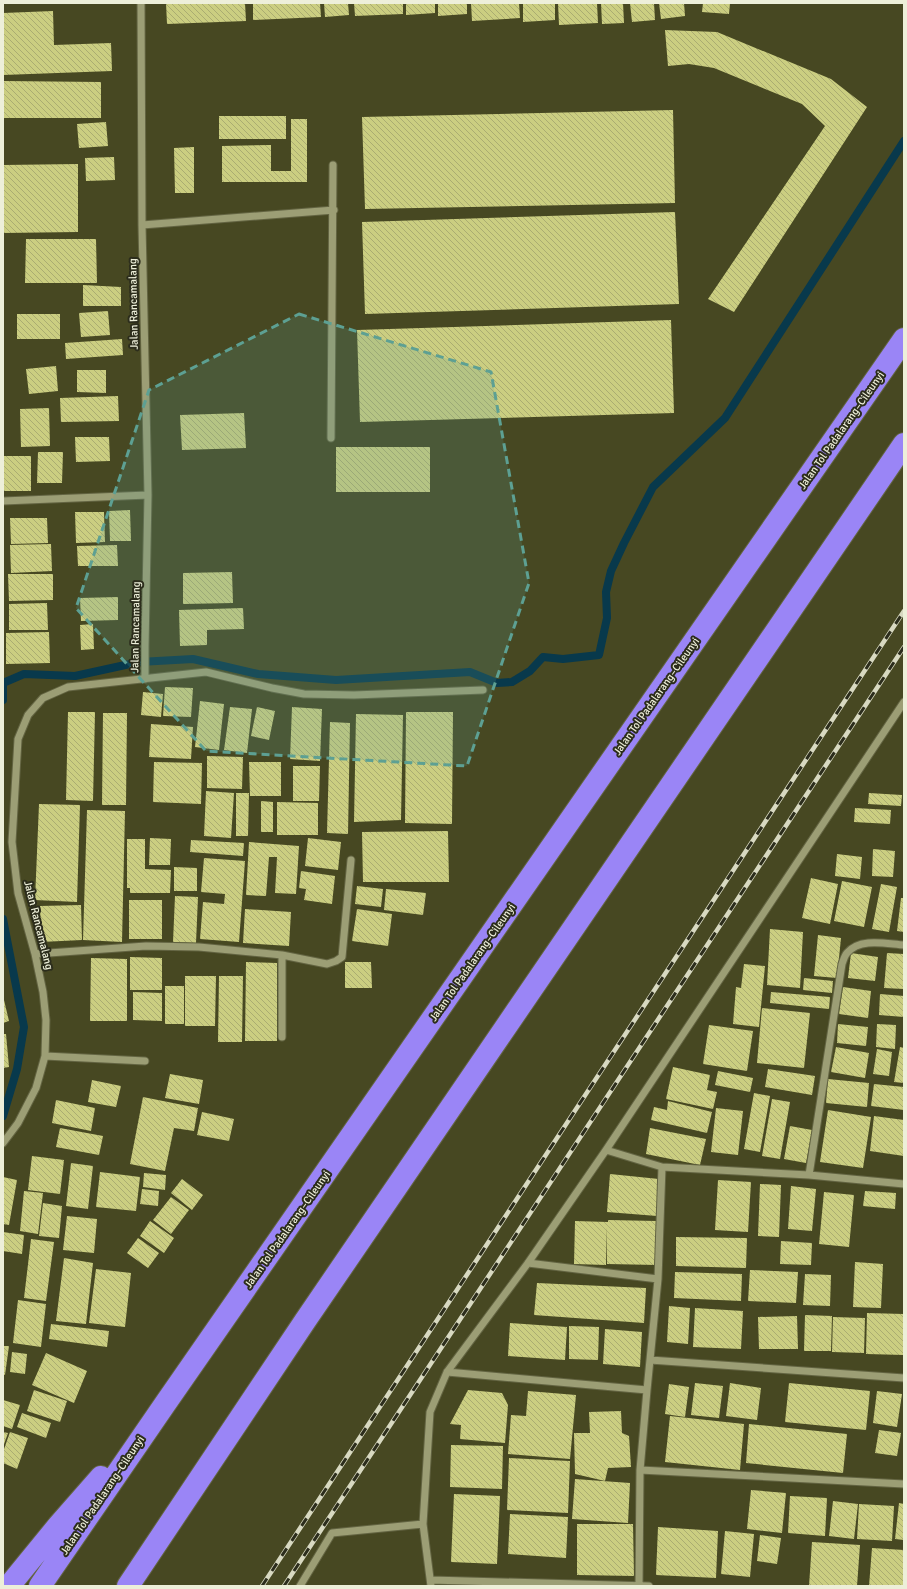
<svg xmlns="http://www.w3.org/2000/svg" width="907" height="1589" font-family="Signika,sans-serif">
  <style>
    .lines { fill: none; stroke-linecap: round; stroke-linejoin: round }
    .stream { stroke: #08394c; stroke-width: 8 }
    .building { fill: url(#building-back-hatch) }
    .minor-casing { stroke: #636442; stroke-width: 9 }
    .highway-casing { stroke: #636442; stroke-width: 24 }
    .minor { stroke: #9c9e75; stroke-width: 7 }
    .highway { stroke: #9a85f6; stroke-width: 22 }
    .rail-casing { stroke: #d8d9c1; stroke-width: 4.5 }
    .rail { stroke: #2c2d1c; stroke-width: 3; stroke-dasharray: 9; stroke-linecap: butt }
    .marked { fill: #5da093; fill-opacity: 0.2; stroke: #5da093; stroke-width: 3; stroke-dasharray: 8 5; stroke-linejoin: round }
    .labels { text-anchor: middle; stroke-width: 4; stroke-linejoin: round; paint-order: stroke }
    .street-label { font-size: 11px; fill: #edefd9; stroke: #2c2d1c }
  </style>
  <defs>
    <pattern id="building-back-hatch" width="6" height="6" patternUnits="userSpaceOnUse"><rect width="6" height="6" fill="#cbce81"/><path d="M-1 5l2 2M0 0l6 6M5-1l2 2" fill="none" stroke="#aaac71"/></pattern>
  </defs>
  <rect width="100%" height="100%" fill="#474822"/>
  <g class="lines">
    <path class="stream" d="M3,700V683L24,674L75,676L139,662L193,659L258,674L336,680L470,672L497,683L512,682L530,671L543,657L563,659L599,655L607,618L606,592L611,571L624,543L653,487L725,418L904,141
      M3,919L24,1027L17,1069L3,1116"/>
  </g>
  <path class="building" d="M166,3H245L246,21L167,24Z
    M253,3H320L321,17L253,20Z
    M324,3H348L349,15L325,17Z
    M354,3H403V14L355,16Z
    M406,3H435V13L406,15Z
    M438,3H467V14L438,16Z
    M471,3H519L520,18L472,21Z
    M523,3H555V20L523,22Z
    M558,3H597L598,23L559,25Z
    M601,3H623L624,23L602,24Z
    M630,3H654L655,20L632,22Z
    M659,3H684L685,16L661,19Z
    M703,3H730L729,14L702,12Z
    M53,11L54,45L111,43L112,71L3,75V13Z
    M665,30L717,32L831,79L867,107L734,312L708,299L825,126L802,104L714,68L689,64L668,66Z
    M3,81L101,82V118H3Z
    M673,110L675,203L365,209L362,117Z
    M219,116H286V139H219Z
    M291,119H307V182H222V146L271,145V171H291Z
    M106,122L108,146L79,148L77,124Z
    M194,147V193H175L174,148Z
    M114,157L115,180L86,181L85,158Z
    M78,164V232L3,233V165Z
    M675,212L679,304L365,314L362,222Z
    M26,239H96L97,283H25Z
    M83,285L121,287V306H83Z
    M108,311L110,335L81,337L79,313Z
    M17,314H60V339H17Z
    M671,320L674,413L360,422L357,330Z
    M122,339L123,355L66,359L65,343Z
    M56,366L58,391L29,394L26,369Z
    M77,370H106V393L77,392Z
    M118,396L119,421L61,422L60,398Z
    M49,408L50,446L21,447L20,409Z
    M244,413L246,448L182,450L180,415Z
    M75,437H109L110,461L76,462Z
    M336,447H430V492H336Z
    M38,452H63L62,483H37Z
    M3,456H31V491H3Z
    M130,510L131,541H110L109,511Z
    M75,512H104L105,542L76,543Z
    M10,518H47L48,543L11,544Z
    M51,544L52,571L11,573L10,545Z
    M117,545L118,566H78L77,546Z
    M232,572L233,603L183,604V573Z
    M8,574H53V600L9,601Z
    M118,597V620L81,621L80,598Z
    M47,603L48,630H9V604Z
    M243,608L244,629L207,630V645L180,646L179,610Z
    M93,624L94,649L81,650L80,625Z
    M49,632L50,663L6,664V633Z
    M165,687L193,688L191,717L163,716Z
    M143,692L163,694L161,717L141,715Z
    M200,701L224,704L219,750L195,747Z
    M230,707L252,709L247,753L224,750Z
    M257,707L275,711L269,740L251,736Z
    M292,707L322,709L320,761L290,759Z
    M68,712H95L93,801L66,800Z
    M406,712H453L452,824L405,823Z
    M103,713H127L126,805H102Z
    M356,714L403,715L401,820L354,822Z
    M330,722L350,723L348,834L327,833Z
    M151,724L193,727L191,759L149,757Z
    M207,756L243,757L242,789L207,788Z
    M154,762L202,763L201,804L153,802Z
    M249,762H281V796H250Z
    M293,766H320L319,801H293Z
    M206,791L234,793L231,838L204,836Z
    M236,793H249L248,836H236Z
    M869,793L902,795L901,806L868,804Z
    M261,801L273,802V832H261Z
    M277,802L318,803V835H277Z
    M39,804L80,805L77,902L35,900Z
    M855,808L891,810L890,824L854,822Z
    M87,810L125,811L122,942L83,940Z
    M448,831L449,882H363L362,832Z
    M150,838L171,839L170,865H149Z
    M308,838L341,842L338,870L305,866Z
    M127,839H145V869L171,870L170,893H130V888H127Z
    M191,840L244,843L243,856L190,852Z
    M249,842L299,846L296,894L275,893L277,857H269L266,896L246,895Z
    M873,849L895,851L893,877L872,876Z
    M837,854L862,857L860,879L835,876Z
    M204,858L245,861L239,942L200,939L203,902L224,904L225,894L201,892Z
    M174,867L197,868V891H174Z
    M301,871L335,876L332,904L304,900L306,889L299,888Z
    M811,878L838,884L830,924L802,918Z
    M842,881L872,887L864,927L834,921Z
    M881,884L897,887L889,932L872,929Z
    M357,886L383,889L381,907L355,904Z
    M386,889L426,893L423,915L384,910Z
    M175,896L198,897L196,943L173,942Z
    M901,898H904V932L897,931Z
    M129,900H162V939H129Z
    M81,905L82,940L41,942L40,906Z
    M245,909L291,912L289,946L243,943Z
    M357,909L392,914L388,946L352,941Z
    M770,929L803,932L800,988L767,985Z
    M818,935L841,938L837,978L814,976Z
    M851,953L878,957L875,981L848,978Z
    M887,953L904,954V989L884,988Z
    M130,957L162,958V990H130Z
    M91,958L127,959V1021H90Z
    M246,962L277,963V1041H245Z
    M345,962H371L372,988H345Z
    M744,964L765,966L759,1027L733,1024L736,987L741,988Z
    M185,976H216L215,1026H185Z
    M219,976H243L242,1042H218Z
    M804,978L833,981L832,993L803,990Z
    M165,986H184V1024H165Z
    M843,987L871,991L868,1018L839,1014Z
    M133,992L162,993V1021L133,1020Z
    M771,992L830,997L829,1009L770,1003Z
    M880,994L904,996V1017L879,1015Z
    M3,1000H4L9,1021L3,1023Z
    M762,1008L810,1013L804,1068L757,1063Z
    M838,1024L868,1027L866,1046L837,1043Z
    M877,1024L896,1025L895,1049L876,1047Z
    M709,1025L753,1031L747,1071L703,1064Z
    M3,1034H6L9,1067L3,1068Z
    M836,1047L869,1053L865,1078L831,1072Z
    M900,1047L904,1048V1083L894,1082Z
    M877,1049L892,1052L889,1076L873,1074Z
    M673,1067L710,1075L707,1090L717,1092L713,1109L666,1099Z
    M768,1069L815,1076L812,1095L765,1087Z
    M718,1071L753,1078L750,1092L715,1085Z
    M170,1074L203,1080L199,1104L165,1098Z
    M828,1079L869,1083L867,1107L826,1103Z
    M92,1080L121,1086L116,1107L88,1102Z
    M874,1084L904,1087V1110L871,1106Z
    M754,1093L770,1096L760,1152L744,1149Z
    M143,1097L198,1108L194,1131L174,1128L165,1171L130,1164Z
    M772,1099L790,1102L780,1159L762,1156Z
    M56,1100L95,1108L91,1131L52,1123Z
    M668,1101L712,1112L707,1133L651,1120L654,1107L667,1110Z
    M716,1108L743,1111L738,1155L711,1152Z
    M828,1110L871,1117L863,1168L820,1162Z
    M202,1112L234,1119L229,1141L197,1135Z
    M874,1116L904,1120V1156L870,1151Z
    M790,1126L812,1130L806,1163L784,1159Z
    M60,1128L103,1136L99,1155L56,1147Z
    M650,1128L706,1139L700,1165L646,1154Z
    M32,1156L64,1160L60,1194L28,1190Z
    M71,1163L93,1166L88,1209L66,1206Z
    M100,1172L140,1177L136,1211L96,1207Z
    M144,1173L166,1175L165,1190L143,1187Z
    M610,1174L659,1179L657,1216L607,1212Z
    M3,1177L17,1180L9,1225L3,1224Z
    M182,1179L203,1195L192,1210L171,1193Z
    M718,1180L751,1182L748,1232L715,1230Z
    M760,1184L781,1185L779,1237L758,1236Z
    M791,1186L816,1189L812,1231L788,1229Z
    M142,1189L159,1191L158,1206L140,1204Z
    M24,1191L43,1193L38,1234L20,1231Z
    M865,1191L896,1193L895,1209L863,1206Z
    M824,1192L854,1195L849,1247L819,1244Z
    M171,1197L189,1210L171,1234L153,1220Z
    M43,1203L62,1206L59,1238L39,1236Z
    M67,1216L97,1219L94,1253L63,1250Z
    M608,1220L657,1221V1265L607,1264V1227L606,1265L574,1264L575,1221L608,1222Z
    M150,1221L174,1238L164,1253L140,1236Z
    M3,1232L24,1235L22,1254L3,1251Z
    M676,1237L747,1238L746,1268L676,1266Z
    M138,1238L159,1253L148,1268L127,1253Z
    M31,1239L54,1242L46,1301L24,1298Z
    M781,1241L812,1243L811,1265L780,1264Z
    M64,1258L93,1263L86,1324L56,1321Z
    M855,1262L883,1264L881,1308L853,1307Z
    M96,1269L131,1273L125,1327L89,1323Z
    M750,1270L798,1272L796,1303L748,1301Z
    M675,1272L742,1274L741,1301L674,1298Z
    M805,1274L831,1275L830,1306L803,1305Z
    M537,1283L646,1288L644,1323L534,1315Z
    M18,1300L46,1304L41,1347L13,1343Z
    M669,1306L690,1308L688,1344L667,1342Z
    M695,1308L743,1311L741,1349L693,1347Z
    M867,1313L904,1314V1355L866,1354Z
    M805,1315L832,1316L831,1351H804Z
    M797,1316L798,1349H759L758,1317Z
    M833,1317L865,1318L864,1353L832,1352Z
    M510,1323L567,1327L565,1360L508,1356Z
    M51,1324L109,1331L107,1347L49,1339Z
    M569,1326L599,1327L598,1360L569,1359Z
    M605,1329L642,1332L640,1367L603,1364Z
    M3,1346H9L5,1375L3,1374Z
    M12,1352L27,1354L25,1374L10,1372Z
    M46,1353L87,1371L74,1403L32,1385Z
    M695,1383L723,1386L719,1418L691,1415Z
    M730,1383L761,1388L757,1420L726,1416Z
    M789,1383L870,1391L866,1430L785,1422Z
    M669,1384L689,1387L685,1417L665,1414Z
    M34,1390L67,1401L60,1422L27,1411Z
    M468,1390L502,1393L508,1405L505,1443L460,1439L461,1425L450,1424Z
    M528,1391L576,1395L570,1459L508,1454L511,1415L526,1416Z
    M877,1391L902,1394L897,1427L873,1423Z
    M3,1400L20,1405L12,1429L3,1426Z
    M621,1411L622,1433L629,1436L631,1467L608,1468L605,1481L575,1474L574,1433H590L589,1412Z
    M22,1413L51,1423L46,1438L17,1427Z
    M670,1416L744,1424L740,1470L665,1462Z
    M749,1424L847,1434L843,1473L746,1463Z
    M879,1430L901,1433L897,1456L875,1453Z
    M3,1432L8,1433L3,1447Z
    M10,1432L28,1438L17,1469L3,1463V1452Z
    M451,1445L503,1446L502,1489L450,1487Z
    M509,1458L570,1461L568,1513L507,1510Z
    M575,1479L630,1483L628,1523L572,1519Z
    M751,1490L786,1493L782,1533L747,1529Z
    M454,1494L500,1496L497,1564L451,1562Z
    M790,1496L827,1498L825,1536L788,1533Z
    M833,1501L858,1504L854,1539L829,1536Z
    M899,1503L904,1504V1540L895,1539Z
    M859,1504L894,1506L892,1541L857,1539Z
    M510,1514L568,1517L566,1558L508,1554Z
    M577,1524H633L634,1576L577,1575Z
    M658,1527L718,1531L716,1578L656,1575Z
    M725,1531L754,1534L750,1577L721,1574Z
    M760,1535L781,1538L777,1564L757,1561Z
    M812,1542L860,1545L857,1586H809Z
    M872,1548L904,1550V1586H869Z"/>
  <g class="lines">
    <g class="minor-casing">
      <path id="minor" d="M141,3L142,225L148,495L145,647V679
        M142,225L334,210
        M331,438L333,165
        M3,501L148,495
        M35,954L146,946L199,947L282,955L327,964L336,961L342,957L351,860
        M282,955V1037
        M45,1056L145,1061
        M3,1143L18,1123L36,1088L45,1056L46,1020L43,992L35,954L18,893L12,842L18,739L28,715L43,698L68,687L206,672L272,688L304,694L354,695L483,690
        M606,1150L662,1167L809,1175L904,1184
        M809,1175L842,964C843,961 845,955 847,953C860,937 887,944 904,945
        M528,1263L658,1279
        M650,1360L904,1378
        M447,1372L647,1390
        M640,1470L904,1484
        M431,1580L649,1586
        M300,1586L332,1533L423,1524
        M431,1586L423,1524L430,1412L447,1372L528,1263L606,1150L904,702
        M639,1586L640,1470L647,1390L658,1279L662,1167"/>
    </g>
    <g class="highway-casing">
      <path id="highway" d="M9,1586L58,1526L101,1477
        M40,1586L165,1404L904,339
        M128,1586L305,1321L904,444"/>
    </g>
    <use href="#minor" class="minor"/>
    <use href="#highway" class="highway"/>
    <g class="rail-casing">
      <path id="rail" d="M262,1586L904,611
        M284,1586L904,647"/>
    </g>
    <use href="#rail" class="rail"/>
  </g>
  <path class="marked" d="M299,314L491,372L529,583L467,766L206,751L76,608L149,390Z"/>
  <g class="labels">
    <g class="street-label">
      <text transform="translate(133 304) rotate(-91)" y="4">Jalan Rancamalang</text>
      <text transform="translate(841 430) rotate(-55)" y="4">Jalan Tol Padalarang–Cileunyi</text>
      <text transform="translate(135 627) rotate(-89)" y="4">Jalan Rancamalang</text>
      <text transform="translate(656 696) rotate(-55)" y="4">Jalan Tol Padalarang–Cileunyi</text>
      <text transform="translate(39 925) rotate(76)" y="4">Jalan Rancamalang</text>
      <text transform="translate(472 962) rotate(-55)" y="4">Jalan Tol Padalarang–Cileunyi</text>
      <text transform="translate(287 1229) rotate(-55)" y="4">Jalan Tol Padalarang–Cileunyi</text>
      <text transform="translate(102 1495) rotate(-56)" y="4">Jalan Tol Padalarang–Cileunyi</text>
    </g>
  </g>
  <rect width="907" height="1589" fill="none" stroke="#edefd9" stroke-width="8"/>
</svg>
